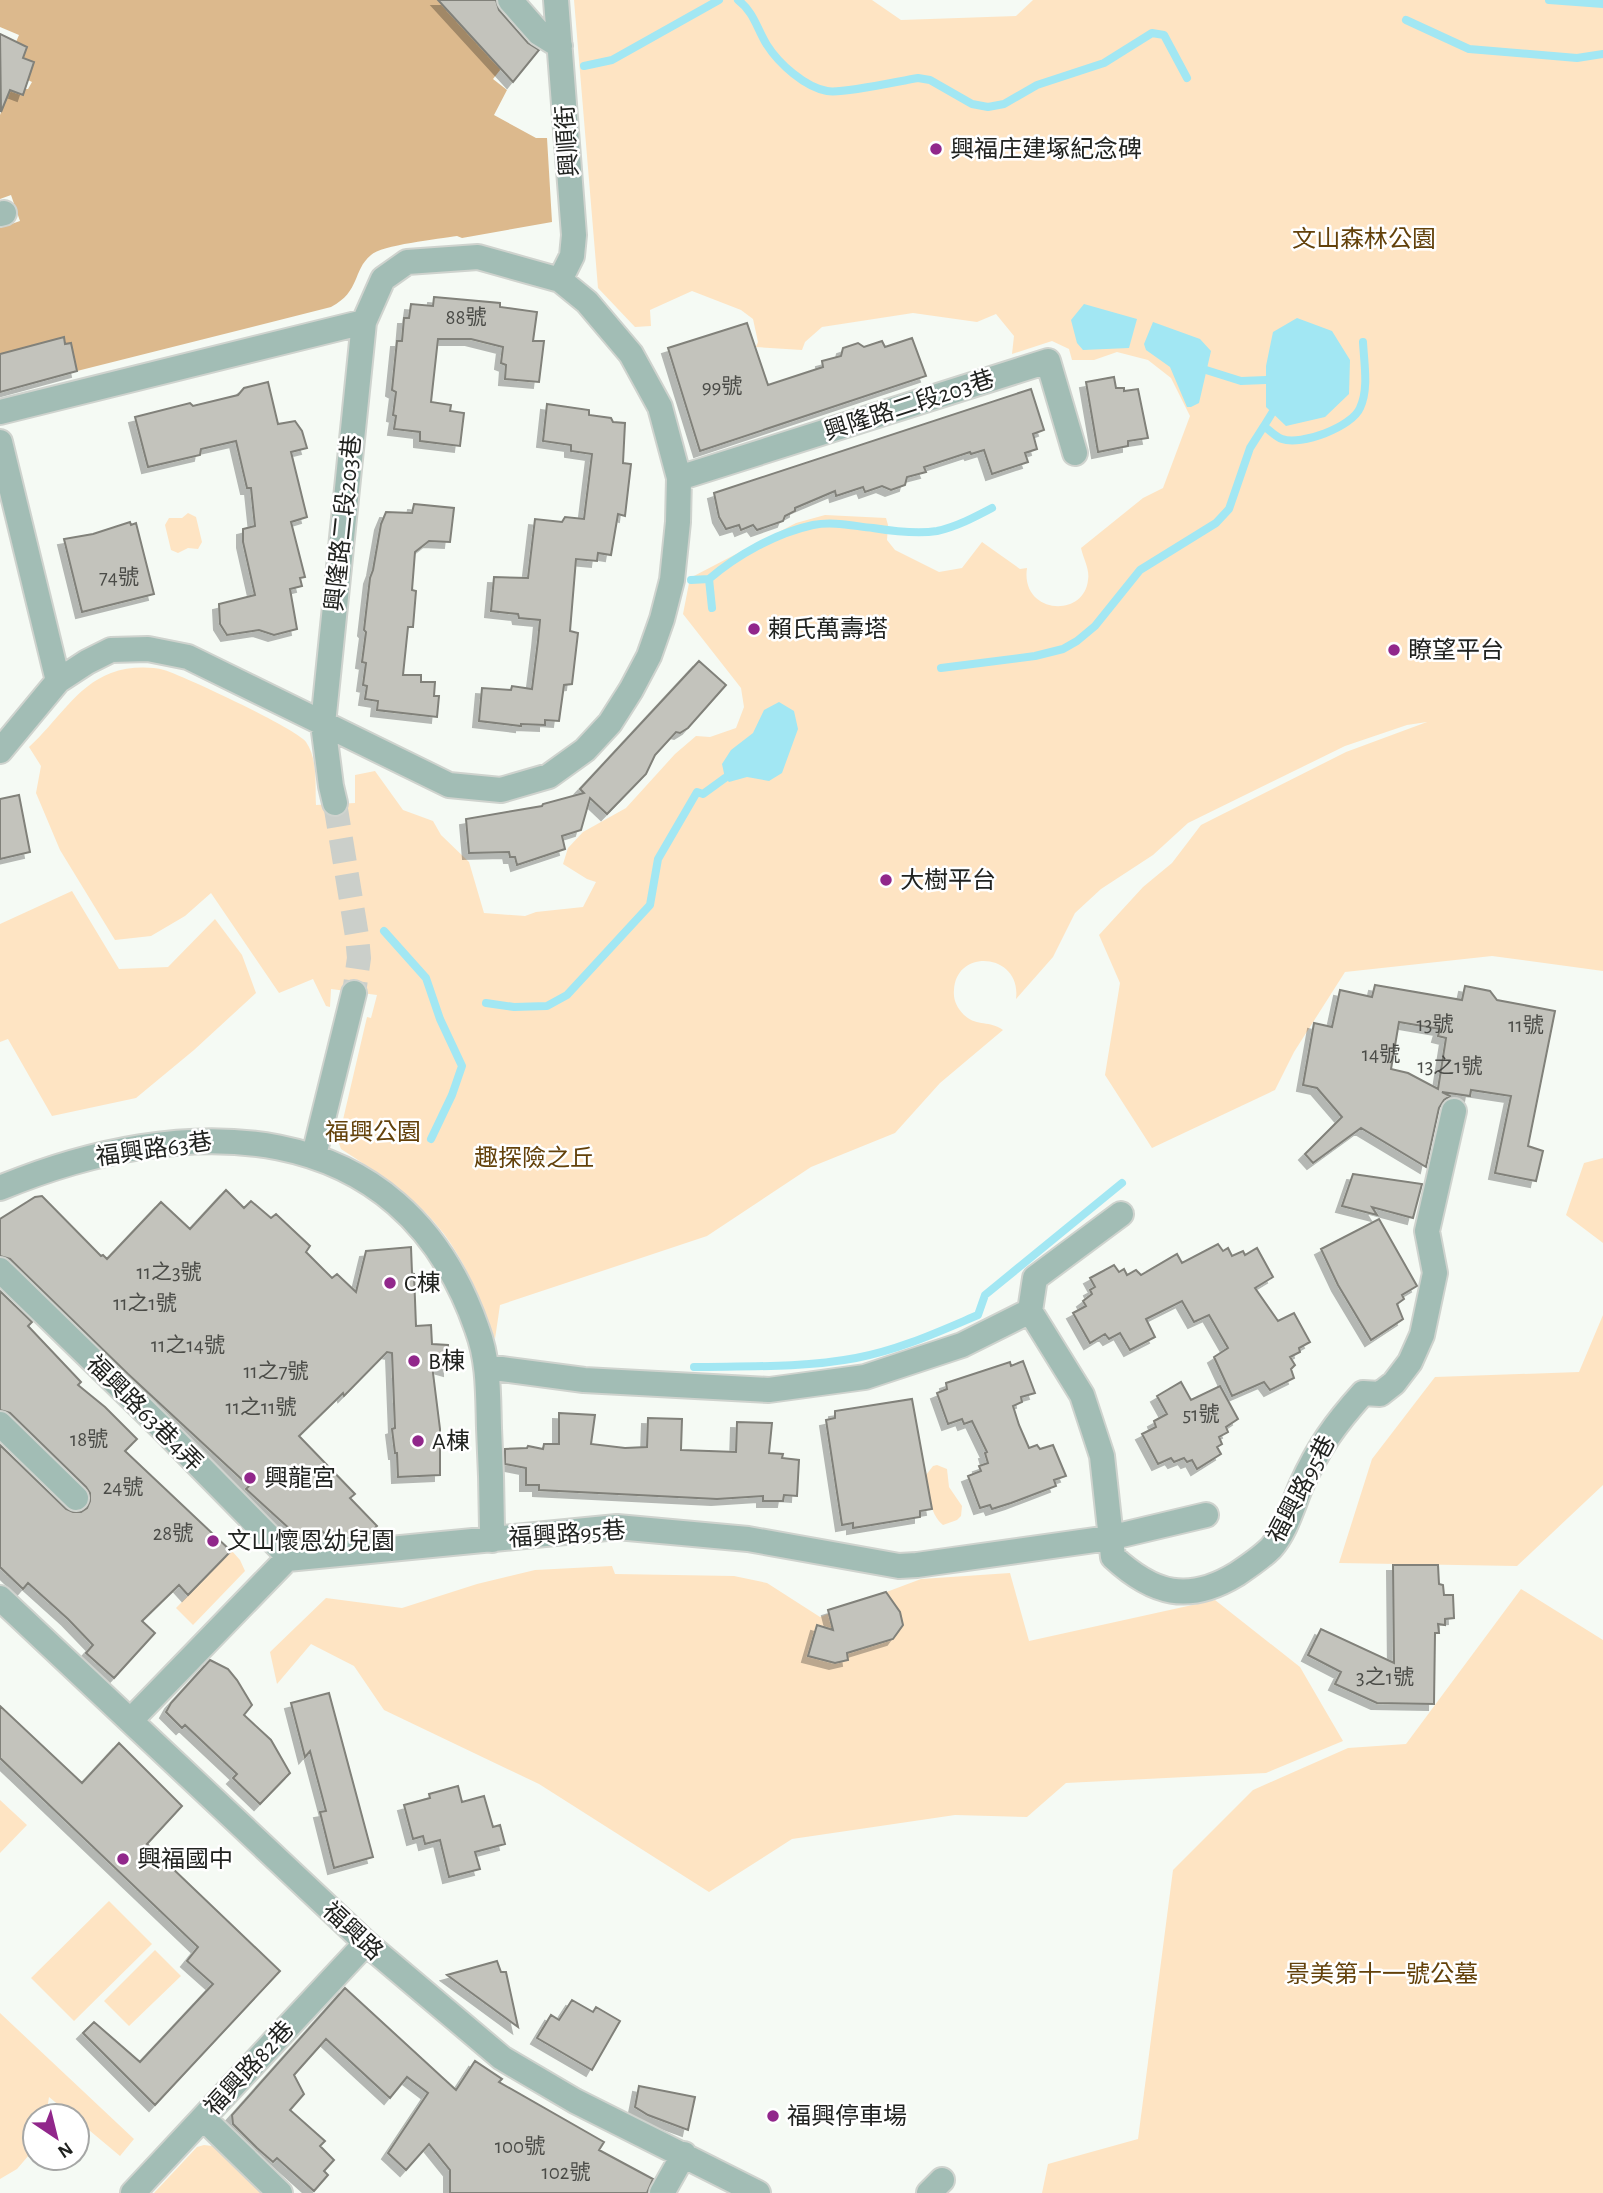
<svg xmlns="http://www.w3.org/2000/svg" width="1603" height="2193" font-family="'Alegreya Sans','Noto Sans TC',sans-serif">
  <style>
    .green { fill: #fee4c3 }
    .forest { fill: #dcb98d }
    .water { fill: #a2e7f3 }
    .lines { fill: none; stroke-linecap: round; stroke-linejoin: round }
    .stream { stroke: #a2e7f3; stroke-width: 8 }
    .building { fill: #c3c3bc; stroke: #81817a; stroke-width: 2; fill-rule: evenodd; filter: url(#shadow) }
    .minor-tunnel { stroke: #cbcfca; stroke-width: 24; stroke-dasharray: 24 12; stroke-linecap: butt }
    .minor-casing { stroke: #cfd3ce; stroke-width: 28 }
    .minor { stroke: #a2bdb5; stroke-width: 24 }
    .poi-dot { fill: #91278b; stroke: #fff; stroke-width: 2.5 }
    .labels { text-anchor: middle; stroke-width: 5; stroke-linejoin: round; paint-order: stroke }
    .number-label { font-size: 21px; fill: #4a4b47 }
    .street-label { font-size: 24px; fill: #212320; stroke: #fff }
    .poi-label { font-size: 24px; fill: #212320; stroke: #fff; text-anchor: start }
    .park-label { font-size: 24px; fill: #63410a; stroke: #fff }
  </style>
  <defs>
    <filter id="shadow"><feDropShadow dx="-6" dy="6" stdDeviation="0" flood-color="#0004"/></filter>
  </defs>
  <rect width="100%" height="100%" fill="#f5faf4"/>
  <path class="green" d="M574,0H872L901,20L1016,16L1033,0H1603V971L1492,956L1345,972L1294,1052L1275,1090L1152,1148L1105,1075L1120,983L1099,935L1143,887L1172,863L1201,825L1346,752L1427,722L1407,725L1345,746L1188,823L1153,855L1101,889L1075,913L1053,957L1016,999C1022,953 956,947 954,990C953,1000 957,1008 964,1015C977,1027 989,1020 1003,1030L940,1083L895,1133L811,1167L707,1236L500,1305L495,1339C482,1303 467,1265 444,1234C417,1198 378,1173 341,1149L338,1141L367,1017L371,1018L377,995L331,989L330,1007L326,1006L313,979L279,993L211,893L185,916L151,936L115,940L60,850L36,793L41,766L29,747C56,723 76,686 111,673C127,667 148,666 164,670C184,676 297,729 306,742C318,759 315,786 316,805L355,803V775L375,771L403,810L433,821L441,835L469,862L484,913L525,916L536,912L583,907L596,882L587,879L563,864L568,848L583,832L626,808L675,754L696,736L710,737L736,728L744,707L741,688L683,614L690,578L796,523L825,515L886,518L888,525L887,540L895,550L939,572L962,568L982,542L1020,569L1027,568C1020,614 1084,619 1088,580C1090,569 1083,558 1081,548L1143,498L1163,488L1190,416L1171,378L1148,360L1117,352L1094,360H1072L1069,349L1052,341L1012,354L1014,336L996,314L977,322L913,313L822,327L805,342L802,350L756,347L758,342L753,319L741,310L692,291L650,310L651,326L635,327L598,288Z
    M188,513L196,517L202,542L198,549L188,548L178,553L171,550L165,525L169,518H182Z
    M72,891L119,969L168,967L215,919L242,955L256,993L194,1050L136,1098L52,1116L8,1039L0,1042V924Z
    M1603,1158V1243L1566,1215L1584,1163Z
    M1603,1315V1485L1517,1566L1339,1563L1372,1459L1435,1377L1579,1372Z
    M937,1465L947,1469L949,1487L962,1506L961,1516L957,1520L943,1525C929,1513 929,1493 926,1475L933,1466Z
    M232,1551L240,1560L245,1571L193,1625L176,1608Z
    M612,1566L615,1574L734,1576L767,1583L820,1617L921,1579L1010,1573L1029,1641L1215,1600L1300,1667L1343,1741L1266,1773L1066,1783L1027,1817L955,1815L792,1839L709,1892L539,1784L384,1710L354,1666L311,1644L277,1684L270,1652L326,1598L402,1608L477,1584L535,1570Z
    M1521,1589L1603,1640V2193H1042L1048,2164L1138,2139L1173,1870L1253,1790L1348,1748L1406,1744Z
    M0,1800L27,1825L0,1853Z
    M109,1901L152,1944L74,2021L31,1978Z
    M155,1950L181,1976L129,2026L104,2001Z
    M0,2013L134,2139L120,2156L77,2120V2116H72L49,2097L46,2116H35V2148L17,2169L0,2179Z
    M204,2145L212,2146L267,2193H154L197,2147Z"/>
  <path class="forest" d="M0,0H438L495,63L508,60L493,79L507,90L494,115L536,138H547L552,222L462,238L457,236C439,239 381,245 371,255C352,271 361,291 331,307L77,371L70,343L0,354V228L20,221L11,195L0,199V115L9,89L22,95L25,89H28L32,82L28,80L34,62L23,58L27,47L16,42L19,35L0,27Z"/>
  <path class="water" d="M1084,304L1137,319L1129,348L1083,350L1077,343L1071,320Z
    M1297,318L1332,331L1350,360L1349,394L1325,417L1286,426L1266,407V366L1273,332Z
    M1153,322L1200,339L1211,351L1199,403L1191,407H1187L1170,367L1146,350L1144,344Z
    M779,702L794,711L798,729L782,773L769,781L747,777L729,782L725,778L722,764L731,750L753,733L764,710Z"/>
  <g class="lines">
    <path class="stream" d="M738,0C754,12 757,29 767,45C779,64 805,87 827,91C842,94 899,81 918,78L930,80L972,104L988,107L1004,104L1037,85L1104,63L1152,33L1164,35L1187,78
      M1549,0L1603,4
      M1406,20L1469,49L1577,58L1603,54
      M584,66L612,60L719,0
      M1206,370L1241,381L1266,380
      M1272,413L1264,426C1269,430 1276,437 1282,439C1301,446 1352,427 1360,408C1369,389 1364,363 1363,342
      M709,579C737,555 776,533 813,525C833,521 853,526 873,528C892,531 918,534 937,531C956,527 975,517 992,508
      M691,580L709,579L712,608
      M941,668L1035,656L1063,649L1077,641L1095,626L1140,570L1216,523L1229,509L1250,448L1264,426
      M384,931L426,978L440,1019L462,1066L452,1095L431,1139
      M486,1003L514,1007L547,1006L567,995L650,905L658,859L697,792L703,794L725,778
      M694,1367C747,1366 803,1368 856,1358C899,1350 938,1332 978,1315L985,1295L1122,1183"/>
  </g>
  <path class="building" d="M438,0H496L499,10L528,43L539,50L513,82Z
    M0,34L27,47L23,58L34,62L23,95L10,90L1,112Z
    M434,297L500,303V307L537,312L533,341H544L539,382L505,379L506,365L501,363L503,347L471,339H438L431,402L451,405L450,411L464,413L460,446L420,441V432L394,429L396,416L393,415L396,392L392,390L397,341H402L404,318H409L411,304L433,306Z
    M747,323L768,385L823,367L822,361L841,356L843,348L858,343L864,347L882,341L885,347L912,338L926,376L700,451L668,348Z
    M64,337L65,344L71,343L77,371L0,392V354Z
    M1114,377L1116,388H1124V391L1138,389L1148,438L1128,441V446L1098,452L1086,382Z
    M268,382L278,424L295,421L302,431L307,448L291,452L307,517L291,522L305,577L300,578L302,586L290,589L297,629L274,635L259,630L227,635L220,624L219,604L255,595L243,542V529L255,526L251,488H247L236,441L201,449L200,455L148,467L135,417L190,403L193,406L238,395L244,388Z
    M1031,389L1044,430L1033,434L1037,449L1025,453L1028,462L992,474L984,450L971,454L970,452L924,467L926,472L907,477L905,485L891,490L882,486L865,492L863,487L836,496L835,491L795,508V511L785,516L783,521L757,530L753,525L741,530L739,525L726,529L719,517L714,493Z
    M547,404L589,410V415L611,418L613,422L625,423L623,463L631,464L625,516L618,514L611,555L598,553L597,561L576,559L570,631L578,633L572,684L564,685L559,721L545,720V725L521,724V726L479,721L482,688L511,690L512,686L532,689L538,641L540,620L519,618L518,614L491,611L494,577L528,578L535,519L562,522L565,517L584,519L592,454L571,451V445L543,441Z
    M414,504L454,508L450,542L429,541L415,552L412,590L416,591L413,627H408L403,675H421V682H435L434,696H439L437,717L377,710L378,701L365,699L367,686L363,685L366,663L362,662L366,632L364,630L370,578L373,570L381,524L386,512L412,513Z
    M130,522L131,525L136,523L154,594L82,612L64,539L93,534Z
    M699,661L726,685L688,728L680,733L676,732L655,755L646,774L607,814L590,798L581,830L562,836L565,849L517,865L515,857H510L509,852L469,853L466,819L542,806L543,804L584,793L580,789Z
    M19,795L30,852L0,859V799Z
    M1375,985L1462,1000L1465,986L1490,991L1497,1000L1555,1011L1528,1146L1543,1151L1536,1181L1495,1173L1511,1096L1471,1090L1470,1096L1442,1092L1450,1096L1444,1100L1439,1108L1426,1167L1361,1128L1313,1163L1305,1154L1342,1117L1317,1088L1303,1085L1314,1023L1332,1027L1340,990L1372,997ZM1399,1022L1440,1029L1438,1036L1446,1038L1438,1089L1408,1073L1391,1069Z
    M1353,1174L1422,1184L1413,1218L1372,1207L1377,1215L1342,1206Z
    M226,1190L244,1208L251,1201L271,1218L276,1214L310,1246L306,1252L332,1278L337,1274L356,1292L366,1251L411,1247L412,1273L414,1274L416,1326L431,1325L432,1344L448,1345L449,1370L432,1365L440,1429V1475L398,1477L397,1453H395L392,1429L395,1428L392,1353L387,1352L344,1396L343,1393L299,1436L355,1494L350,1498L377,1526L367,1536L331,1540L320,1529L308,1542H304L246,1489L249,1486L128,1374L10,1259L0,1256V1219L35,1197L42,1196L101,1256L103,1255L107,1259L161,1202L190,1229Z
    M1379,1219L1417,1286L1402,1295L1404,1299L1397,1304L1403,1319L1371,1340L1338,1285L1321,1249Z
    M1218,1244L1223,1251L1228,1248L1232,1256L1243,1251L1245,1255L1257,1248L1273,1277L1255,1288L1278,1321L1294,1313L1310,1342L1299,1348L1300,1352L1290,1357L1295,1365L1291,1369L1294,1378L1270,1390L1264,1382L1232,1396L1214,1357L1228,1348L1209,1315L1194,1322L1182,1301L1146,1319L1155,1337L1130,1350L1120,1333L1109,1339L1105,1334L1090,1343L1073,1313L1086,1306L1083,1301L1092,1294L1090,1290L1095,1287L1090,1278L1114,1265L1119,1272L1124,1269L1127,1275L1136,1270L1141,1275L1177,1254L1182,1263Z
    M0,1291L32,1322L28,1326L81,1382L78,1385L105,1407L137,1439L125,1451L231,1551L188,1595L179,1585L142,1621L155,1633L114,1678L86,1653L93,1645L68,1619L28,1583L23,1589L0,1567V1445L66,1509L73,1512H81L87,1508L90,1501V1493L86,1487L10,1413L0,1410Z
    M1023,1361L1035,1393L1021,1397L1022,1402L1013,1406L1019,1425L1029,1448L1037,1445L1040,1449L1053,1445L1066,1476L1054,1480L1056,1486L1011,1503L992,1509L990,1505L980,1508L968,1476L981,1471L979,1466L988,1463L985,1453L987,1452L972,1421L964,1424L962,1419L948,1424L937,1393L947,1389L946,1383L1010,1362L1011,1366Z
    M1181,1382L1191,1400L1220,1386L1238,1419L1226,1427L1228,1432L1219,1437L1222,1444L1217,1447L1221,1454L1197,1469L1192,1460L1187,1462L1184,1458L1174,1462L1171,1458L1158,1464L1142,1434L1156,1427L1154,1421L1167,1414L1157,1396Z
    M912,1399L932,1509L920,1511V1517L853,1528V1523L842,1525L826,1420L835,1418V1411Z
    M559,1413L595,1415L591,1444L625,1448L647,1447L648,1418L682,1419L681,1450L736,1452L737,1422L772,1423L769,1453L783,1454L782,1458L799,1460L797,1496L784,1495L783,1501H763V1496L717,1499L539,1490V1485H526V1468L505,1464V1449L527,1448L528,1446L543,1449L544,1444H559Z
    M1393,1565H1438L1439,1584L1443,1585L1444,1595H1453L1454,1618L1445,1619V1625L1438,1624L1439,1633H1435L1434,1704L1377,1703L1335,1684L1341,1672L1308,1655L1321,1629L1394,1663Z
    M886,1592L900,1612L903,1625L893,1639L847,1653L848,1660L835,1663L808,1656L817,1625L833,1630L828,1610Z
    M210,1660L228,1669L237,1680L252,1705L244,1715L271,1740L290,1773L260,1804L233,1778L237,1774L185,1725L182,1728L166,1712L171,1703Z
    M329,1693L373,1857L334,1868L320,1812L326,1811L310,1751L305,1757L291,1703Z
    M0,1706L82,1783L119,1743L182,1806L147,1844L280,1971L155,2105L83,2033L94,2022L140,2062L213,1984L187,1961L198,1947L0,1758Z
    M458,1786L462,1802L484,1796L493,1827L500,1825L505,1844L475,1852L480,1869L449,1877L440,1840L425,1844L423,1836L413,1839L404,1805L430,1798L429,1794Z
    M497,1961L501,1972H506L518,2027L447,1975Z
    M345,1988L456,2090L475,2061L502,2079L499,2082L604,2142L599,2150L653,2179L647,2193H450V2170L429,2144L406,2170L388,2153L428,2093L407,2077L390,2098L326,2039L294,2075L304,2094L290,2110L325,2141L320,2146L334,2160L324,2171L328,2175L314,2191L277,2158L273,2162L257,2148L233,2124L232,2115Z
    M572,2000L593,2012L596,2007L620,2021L592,2070L537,2038L551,2015L559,2020Z
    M639,2086L695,2097L688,2130L648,2115L635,2107Z"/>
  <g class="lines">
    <path class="minor-tunnel" d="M335,803L357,936L359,958L354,993"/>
    <g class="minor-casing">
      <path id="minor" d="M510,0L539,33L560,46
        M556,0L574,235L572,256L560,280
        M0,214L4,213
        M0,412L364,322L383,279L407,262L478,257L560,280L587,302L631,354L660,407L679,478L678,522L672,580L662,619L649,656L631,690L610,723L585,750L549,776L501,790L449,785L188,657L148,649L111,650L87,662L58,681L0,751
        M0,442L58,681
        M679,478L1048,361L1075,453
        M335,803L331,786L323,724L364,322
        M314,1155L354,993
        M0,1188C183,1112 401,1109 477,1329C489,1361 488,1394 489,1428C491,1466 492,1503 492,1540
        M1121,1214L1035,1278L1030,1311L1082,1395L1102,1456L1113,1557C1153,1594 1188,1604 1237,1574C1249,1566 1261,1558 1271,1548C1286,1531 1292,1507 1301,1486C1318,1448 1335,1424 1363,1393L1380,1394L1394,1383L1410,1362L1422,1335L1435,1273L1427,1231L1454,1111
        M0,1270L162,1428L283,1551L287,1559
        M487,1367L584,1380L769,1390L865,1377L962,1345L1030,1311
        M0,1424L76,1498
        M0,1598L366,1943L502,2058L575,2101L758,2193
        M131,1720L287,1559L617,1527L748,1539L899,1566L917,1565L1109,1538L1206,1515
        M203,2118L280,2193
        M133,2193L366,1943
        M662,2193L684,2154
        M929,2193L942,2180"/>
    </g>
    <use href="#minor" class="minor"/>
  </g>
  <g class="poi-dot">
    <circle cx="936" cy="149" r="7"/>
    <circle cx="754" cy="629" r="7"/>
    <circle cx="1394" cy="650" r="7"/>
    <circle cx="886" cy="880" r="7"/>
    <circle cx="390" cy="1283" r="7"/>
    <circle cx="414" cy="1361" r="7"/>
    <circle cx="418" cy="1441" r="7"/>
    <circle cx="250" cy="1478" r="7"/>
    <circle cx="213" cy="1541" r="7"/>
    <circle cx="123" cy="1859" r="7"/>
    <circle cx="773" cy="2116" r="7"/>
  </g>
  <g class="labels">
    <g class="number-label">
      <text x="466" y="324">88號</text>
      <text x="722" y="393">99號</text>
      <text x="119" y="584">74號</text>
      <text x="1435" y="1031">13號</text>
      <text x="1526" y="1032">11號</text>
      <text x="1381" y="1061">14號</text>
      <text x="1450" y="1073">13之1號</text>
      <text x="169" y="1279">11之3號</text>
      <text x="145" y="1310">11之1號</text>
      <text x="188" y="1352">11之14號</text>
      <text x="276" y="1378">11之7號</text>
      <text x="261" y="1414">11之11號</text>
      <text x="1201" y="1421">51號</text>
      <text x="89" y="1446">18號</text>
      <text x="123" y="1494">24號</text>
      <text x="173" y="1540">28號</text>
      <text x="1385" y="1684">3之1號</text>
      <text x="520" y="2153">100號</text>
      <text x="566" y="2179">102號</text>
    </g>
    <g class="street-label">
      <text transform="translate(567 141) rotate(-94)" y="8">興順街</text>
      <text transform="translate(909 405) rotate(-18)" y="8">興隆路二段203巷</text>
      <text transform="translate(343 523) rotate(-84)" y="8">興隆路二段203巷</text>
      <text transform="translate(154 1149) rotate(-8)" y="8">福興路63巷</text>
      <text transform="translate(145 1413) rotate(45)" y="8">福興路63巷4弄</text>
      <text transform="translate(1301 1489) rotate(-62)" y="8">福興路95巷</text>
      <text transform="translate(567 1534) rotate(-4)" y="8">福興路95巷</text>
      <text transform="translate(353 1931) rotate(43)" y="8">福興路</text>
      <text transform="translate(249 2068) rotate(-47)" y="8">福興路82巷</text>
    </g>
    <g class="poi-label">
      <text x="950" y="157">興福庄建塚紀念碑</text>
      <text x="768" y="637">賴氏萬壽塔</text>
      <text x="1408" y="658">瞭望平台</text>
      <text x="900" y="888">大樹平台</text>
      <text x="404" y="1291">C棟</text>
      <text x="428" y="1369">B棟</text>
      <text x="432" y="1449">A棟</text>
      <text x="264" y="1486">興龍宮</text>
      <text x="227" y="1549">文山懷恩幼兒園</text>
      <text x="137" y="1867">興福國中</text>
      <text x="787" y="2124">福興停車場</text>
    </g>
    <g class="park-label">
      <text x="1364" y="247">文山森林公園</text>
      <text x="373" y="1140">福興公園</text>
      <text x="534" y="1166">趣探險之丘</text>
      <text x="1382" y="1982">景美第十一號公墓</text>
    </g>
  </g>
  <g transform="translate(56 2137) rotate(145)"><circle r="33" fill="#ffffff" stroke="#a6a7a6" stroke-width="2"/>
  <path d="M0-5L12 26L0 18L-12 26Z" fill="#91278b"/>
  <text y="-10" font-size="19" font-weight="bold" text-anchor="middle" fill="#212320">N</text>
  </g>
</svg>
